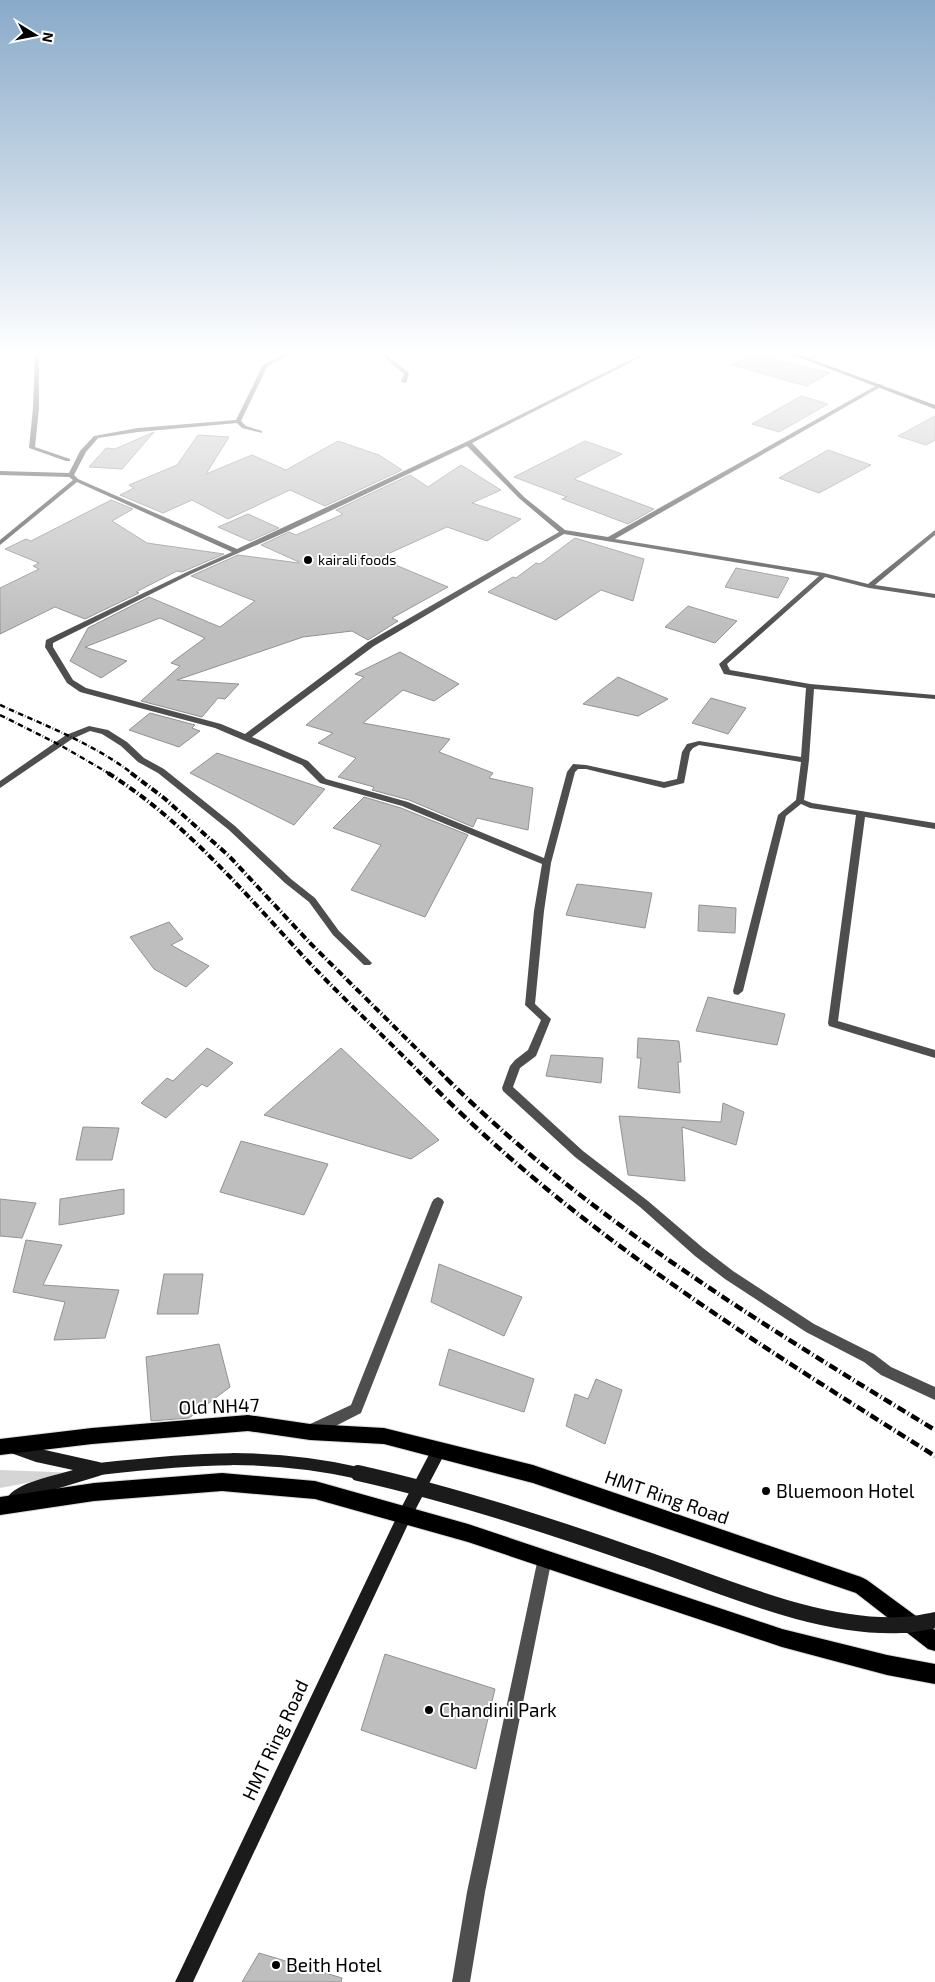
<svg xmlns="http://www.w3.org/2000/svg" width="935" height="1982" font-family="'Exo 2',sans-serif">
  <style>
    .green { fill: #d5d5d5 }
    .building { fill: #bebebe; stroke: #929292 }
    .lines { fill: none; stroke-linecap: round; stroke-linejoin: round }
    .primary-casing { stroke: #dbdbdb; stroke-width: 2 }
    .street { fill: #4e4e4e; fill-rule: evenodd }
    .secondary { fill: #1b1b1b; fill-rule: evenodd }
    .primary { fill: #000; fill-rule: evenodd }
    .rail-far2 { stroke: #000; stroke-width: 2.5; stroke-dasharray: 5.5 2 0.5 2; stroke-linecap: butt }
    .rail-far1 { stroke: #000; stroke-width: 4; stroke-dasharray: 7 2.5 1 2.5; stroke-linecap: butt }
    .rail { stroke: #000; stroke-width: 4.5; stroke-dasharray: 9 3 1 3; stroke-linecap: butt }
    .secondary-bridge-far1 { stroke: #1b1b1b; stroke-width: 12 }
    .secondary-bridge { stroke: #1b1b1b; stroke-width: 16 }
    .poi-dot { fill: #000; stroke: #fff; stroke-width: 2 }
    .labels { text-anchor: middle; stroke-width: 4; stroke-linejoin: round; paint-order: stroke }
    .far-poi-label { font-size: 14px; fill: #000; stroke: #fff; text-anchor: start }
    .near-street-label { font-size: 19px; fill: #000; stroke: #fff }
    .near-poi-label { font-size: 19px; fill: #000; stroke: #fff; text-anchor: start }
  </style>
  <rect width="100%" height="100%" fill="#fff"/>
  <path class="green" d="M0,1470L79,1473L0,1488Z"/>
  <path class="building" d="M757,353L779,360L830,373L806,386L732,365Z
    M801,396L828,404L779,432L752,424Z
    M935,416V440L926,445L898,436Z
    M154,432L122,469L89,467L106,448L115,449Z
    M198,435L229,437L206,474L252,455L286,470L338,441L379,455L402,470L325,506L290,490L228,519L192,500L163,513L120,495L134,488L129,485L177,465Z
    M585,441L622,454L574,479L654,509L628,524L562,499L567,497L514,477Z
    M828,450L871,465L819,493L779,478Z
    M461,465L501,490L472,503L521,519L487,541L447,527L379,558L448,587L392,618L398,621L368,640L352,631L303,637L177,680L239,684L225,699L218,698L202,717L141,701L180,666L171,663L205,638L160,618L85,647L127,661L101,678L70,661L88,628L149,597L220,627L255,601L191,576L238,555L299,563V562L261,545L289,532L296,535L343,514L336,510L410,475L428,487Z
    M111,500L133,509L112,521L147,543L224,554L182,572L177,571L136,592L139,593L85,619L55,607L0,634V588L39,569L33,566L39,563L5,549L26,539L31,541Z
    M248,514L279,528L250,541L218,527Z
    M575,538L644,559L633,601L601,590L556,620L488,592L513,577L516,578L536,563L540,564Z
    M736,568L789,578L778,598L725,587Z
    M688,606L737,621L715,643L665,627Z
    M400,652L459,684L434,701L403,690L363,723L450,739L439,752L493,773L489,778L533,788L528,830L477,818L473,827L409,800L372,790L374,787L338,777L356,758L318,743L333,733L306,725L364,677L355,674Z
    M618,677L668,699L638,716L583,704Z
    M711,698L746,708L728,734L692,723Z
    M150,713L195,725L192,728L200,731L179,747L129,730Z
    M217,753L325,789L294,825L190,773Z
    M364,797L401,808L468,835L425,917L351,890L381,845L333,828Z
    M577,884L652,893L645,928L566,915Z
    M699,905L736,908L735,933L698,931Z
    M169,922L183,939L171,945L209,966L186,987L154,969L130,937Z
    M708,997L785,1014L777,1045L696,1031Z
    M638,1038L679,1041L681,1062H678L680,1093L638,1088L641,1058H637Z
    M207,1048L233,1063L207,1087L202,1084L166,1118L141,1103L167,1078L173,1081Z
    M341,1048L439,1140L411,1159L264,1115Z
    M551,1055L603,1058L601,1083L546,1076Z
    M723,1103L744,1112L736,1145L682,1127L685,1181L628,1175L619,1116L721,1122Z
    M83,1127L119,1128L112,1160H76Z
    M241,1141L328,1164L304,1215L220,1192Z
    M124,1189V1214L59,1225L60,1199Z
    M0,1199L36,1203L22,1238L0,1236Z
    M26,1240L62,1245L43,1285L119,1290L105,1338L54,1340L65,1302L13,1292Z
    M439,1264L522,1297L504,1336L431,1302Z
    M164,1274H203L198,1314H157Z
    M219,1344L230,1387L189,1418L151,1421L146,1357Z
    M449,1349L534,1379L524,1412L439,1385Z
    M596,1379L622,1390L605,1444L566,1426L575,1394L588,1399Z
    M385,1654L495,1689L476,1769L361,1730Z
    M259,1953L342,1978L341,1982H242Z"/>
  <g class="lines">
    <g class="primary-casing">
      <path id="primary" d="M248,1415L310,1424L384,1428L533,1465L861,1577L867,1580L935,1630V1651L928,1649L856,1593L533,1483L384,1444L310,1440L248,1431L92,1444L0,1455V1439L92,1428Z
        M222,1473L315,1481L468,1524L782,1629L887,1655L935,1664V1684L887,1675L782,1647L468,1542L315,1499L222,1491L94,1501L0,1515V1497L94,1483Z"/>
    </g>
    <path class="street" d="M35,353H39V408L35,447L70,459V461H66L29,448L33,408Z
      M286,353H291L267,367L241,421L246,426L262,431V433L242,428L237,423L138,432L98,438L86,452L74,475L78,479L237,549L466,442L644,353H649L472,443L524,497L565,530L608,537L879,384L884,385L615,539L824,573L868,584L935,530V535L875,585L935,594V598L869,588L825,577L727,664L730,670L810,684L935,695V699L814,689L809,760L804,800L812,803L935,823V829L865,817L838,1021L935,1050V1058L829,1026L828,1023L856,815L810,808L801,804L786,816L743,991L738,995L734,994L733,991L778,815L796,800L801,762L699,745L693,748L690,752L684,783L664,788L586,769H578L575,772L551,863L544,911L535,1004L551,1019L536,1056L520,1068L513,1087L583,1151L648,1201L703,1248L733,1271L814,1324L874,1354L891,1367L935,1387V1400L881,1375L864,1362L806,1332L725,1279L695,1256L640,1207L575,1157L503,1091L502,1088L510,1066L515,1060L528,1050L541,1020L525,1005L534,911L542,864L402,806L320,783L302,765L215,728L80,692L67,683L45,647L46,640L187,572L232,552L77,482L0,545V540L73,480L69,477L0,475V471L69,473L80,451L94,436L138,428L236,420L263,365ZM467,446L520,499L559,532L368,642L245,734L221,724L86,688L73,680L53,647V643L191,574L286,532ZM564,534L819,576L719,664L724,674L806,688L801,757L699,741L687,744L682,752L677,779L664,782L586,765L573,764L567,772L544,858L408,802L326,779L308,761L252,737L374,646Z
      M379,353H384L409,373L406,383L401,382L404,374Z
      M818,353H824L811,360L806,359Z
      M89,726L108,730L127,742L144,758L164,769L235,826L291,879L315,898L339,931L370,961L372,963L370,965H364L333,935L309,902L285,883L229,830L158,773L138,762L121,746L102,734L90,731L72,739L0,788V781L66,735Z
      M438,1197L442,1199L444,1202L361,1413L318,1435L313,1437L308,1435L306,1430L308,1425L351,1405L432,1202L434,1199Z
      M545,1551L550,1553L552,1558L485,1892L470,1982H452L467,1892L538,1558L540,1553Z"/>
    <path class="secondary" d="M788,353H794L935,405V409Z
      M13,1440L36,1448L99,1462L104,1464L106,1469L104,1474L99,1476L33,1496L14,1506L9,1504L7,1499C13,1483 57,1475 73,1470L36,1462L8,1452L6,1447L8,1442Z
      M439,1443L444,1445L446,1450L444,1455L410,1520L193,1982H175L400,1510L434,1445Z"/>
    <use href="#primary" class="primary"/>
    <path class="rail-far2" d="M0,705C44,725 94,744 133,774
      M0,715L60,745L110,774"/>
    <path class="rail-far1" d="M108,773C184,821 243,891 303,956C343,999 386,1038 426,1079
      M131,773L164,798L229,856L310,943L447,1079"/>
    <path class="rail" d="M425,1078C574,1230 756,1343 935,1456
      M446,1078C587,1218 766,1327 935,1430"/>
    <path class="secondary-bridge-far1" d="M99,1469C194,1458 268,1452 363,1474"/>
    <path class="secondary-bridge" d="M358,1473C452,1494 545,1524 636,1556C718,1583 815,1629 901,1625C913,1625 924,1622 935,1620"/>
  </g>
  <linearGradient id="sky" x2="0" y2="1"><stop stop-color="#89aaca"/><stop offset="0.56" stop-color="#fff"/><stop offset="1" stop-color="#fff" stop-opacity="0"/></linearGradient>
  <rect width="935" height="630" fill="url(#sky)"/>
  <g class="poi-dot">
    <circle cx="308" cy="560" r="5"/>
    <circle cx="766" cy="1491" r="5"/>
    <circle cx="429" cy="1710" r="5"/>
    <circle cx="276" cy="1965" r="5"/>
  </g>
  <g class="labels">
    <g class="far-poi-label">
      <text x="318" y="565">kairali foods</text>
    </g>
    <g class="near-street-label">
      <text transform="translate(219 1406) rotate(-2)" y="7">Old NH47</text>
      <text transform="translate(667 1497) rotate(19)" y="7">HMT Ring Road</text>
      <text transform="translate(275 1740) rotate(-65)" y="7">HMT Ring Road</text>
    </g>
    <g class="near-poi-label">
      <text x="776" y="1498">Bluemoon Hotel</text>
      <text x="439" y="1717">Chandini Park</text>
      <text x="286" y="1972">Beith Hotel</text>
    </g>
  </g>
  <g transform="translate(35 35) rotate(100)" stroke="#ffffff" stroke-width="4" paint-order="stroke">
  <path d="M0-4L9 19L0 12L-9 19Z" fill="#000000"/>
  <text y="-8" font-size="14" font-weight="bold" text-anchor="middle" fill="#000000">N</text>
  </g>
</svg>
